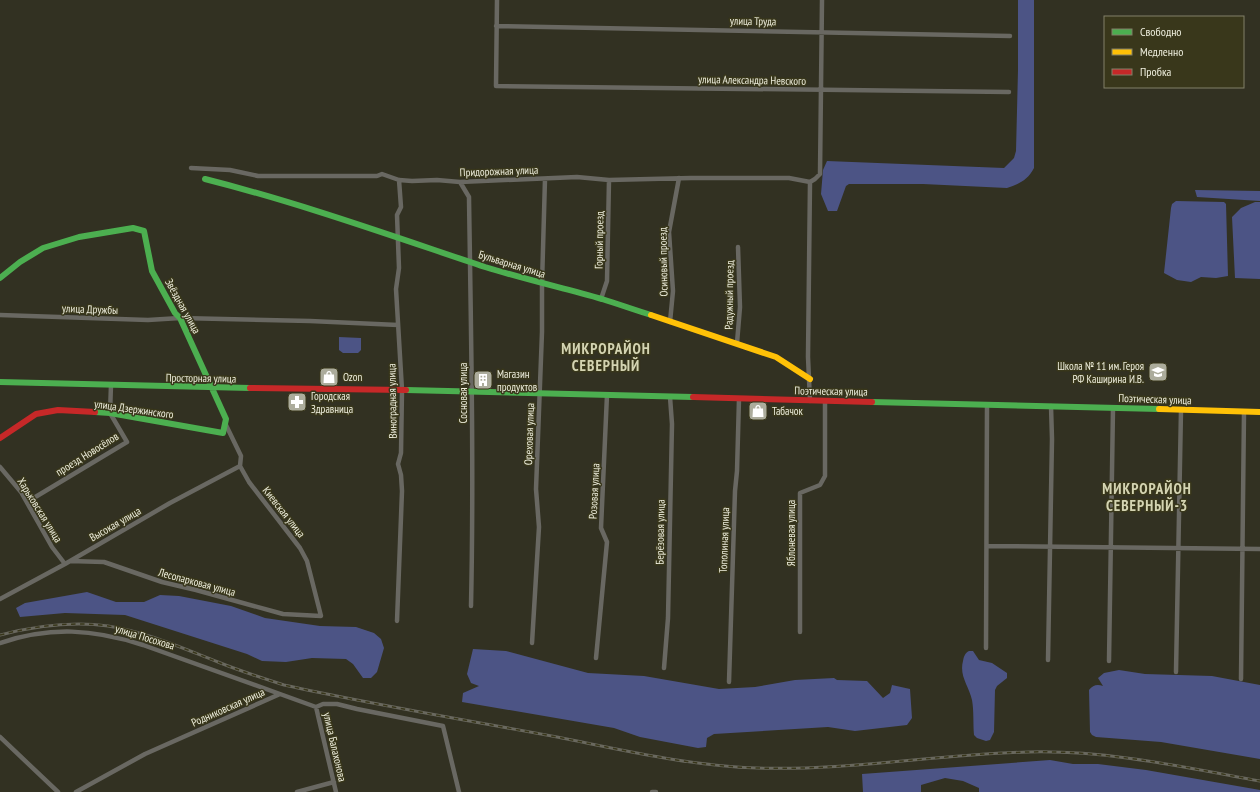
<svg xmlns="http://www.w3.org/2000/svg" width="1260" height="792" font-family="'PT Sans Narrow',sans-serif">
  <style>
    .green { fill: #4c5485 }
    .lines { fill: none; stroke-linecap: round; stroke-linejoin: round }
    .street { stroke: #696862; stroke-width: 4.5 }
    .fast { stroke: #4caf50; stroke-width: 6 }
    .slow { stroke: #ffc107; stroke-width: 6 }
    .jam { stroke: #c62828; stroke-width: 6 }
    .rail-casing { stroke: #69685e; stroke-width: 3 }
    .rail { stroke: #39371b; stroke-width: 1.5; stroke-dasharray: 4.5; stroke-linecap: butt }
    .labels { text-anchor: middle; stroke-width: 3; stroke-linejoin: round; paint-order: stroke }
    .street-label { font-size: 11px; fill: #eed; stroke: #39371b }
    .poi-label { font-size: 11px; fill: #eed; stroke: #39371b; text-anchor: start }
    .district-label { font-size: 15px; font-weight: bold; letter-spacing: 1px; fill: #d4d4b2; stroke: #39371b }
  </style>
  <rect width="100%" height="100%" fill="#323122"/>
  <path class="green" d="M1018,0H1034V168C1028,180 1019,184 1007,188L923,184H849L846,186L837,211H828L821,194L823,170L827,161L1004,168L1014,158L1016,151L1018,70Z
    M1195,190L1260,191V201L1197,197Z
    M1176,201L1224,202L1226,204L1228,276L1216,278L1201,277L1191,282L1177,280L1164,273L1171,208L1172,204Z
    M1255,202H1260V279L1235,278L1232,217L1241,208Z
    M339,337L361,338V350L358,353H343L339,350Z
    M87,592L116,602H144L160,595L179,596L231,606L265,618L320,626L356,627L374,633L381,639L384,648L377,672L371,678H363L353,664L346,659L312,658L286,662L262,661L247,654L125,615L65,613L20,617L16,608L25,603Z
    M473,649L506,651L588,673L644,676L719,689L755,687L795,680L834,678L837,680L867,681L883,698L890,693L892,685L910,689L912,718L907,725L855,731L828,727L714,734L707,738L706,747L698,748L640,737L614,728L462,702L463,693L479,686L471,683L467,674Z
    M969,651H973L979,660L992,663L1007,673V678L997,686L995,690L994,732L990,740L986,741L977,738L974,735C973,724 974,711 972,700C969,686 959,676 963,661C964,656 965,653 969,651Z
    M1119,670L1145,674L1212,676L1260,685V759L1161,742L1096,737L1092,735L1090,732L1089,690C1093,685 1097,684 1103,686L1098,678L1104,673Z
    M1050,760L1073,764H1098L1146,770L1260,790V792H979V788L963,781L945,778L921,785V792H863L862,774Z"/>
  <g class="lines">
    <path class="street" d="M497,0L496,86L1009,92
      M496,26L1010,36
      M191,168L230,170L258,176H377L382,174L399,180L412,181L437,180L460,182L577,177L609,180L691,178H789L810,182
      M460,182L469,197C471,333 474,469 471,606
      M810,182L808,357L810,401
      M810,182L815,179L820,174L822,0
      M601,299L607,281L609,180
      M0,315L148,320L180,318L310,321L398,325
      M670,322L673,291L669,232L679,178
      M737,343L740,307L738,247
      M0,467L21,492L52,547L65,564
      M27,502L127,442L110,413L111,385
      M987,546L1260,549
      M70,561L104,562L162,582L196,590L283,614L321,616L307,561L300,548L249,482L240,466L241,456L225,423
      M0,599L65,564L170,503L240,466
      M397,621L402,491L401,475L398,464L401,453L402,390L396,289L399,268L397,215L401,207L399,180
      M800,632V493L820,485L825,476V401
      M0,643C51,626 93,629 143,645L280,694
      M532,643L539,527L536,489L542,332V284L545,179
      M986,648L987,405
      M596,658L607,542L601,528L607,395
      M1048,660L1052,439L1051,406
      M1109,661L1113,408
      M664,668L668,618L672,424L670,397
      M1176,672L1181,410
      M1241,679L1244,412
      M729,682L735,491L737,471L739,399
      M316,707L336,792
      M0,737L58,792
      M76,792L145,754L280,694L316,707L323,704H337L357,709L443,726L459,792
      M297,792L334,782
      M652,792H656"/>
    <path class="fast" d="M205,179C300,203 392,236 485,267C524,279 563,288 602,299C618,304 635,310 651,315
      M0,278L20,262L43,248L79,237L133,228L144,231L152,271L175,313L180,318L226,419L223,433L110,413L95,412
      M0,382L250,388
      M406,390L693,397
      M872,402L1159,409"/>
    <path class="slow" d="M651,315L776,357L810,379
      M1159,409L1260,412"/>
    <path class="jam" d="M250,388L406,390
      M693,397L872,402
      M0,438L36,414L58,410L95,412"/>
    <g class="rail-casing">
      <path id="rail" d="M0,635C35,626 72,621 108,626C147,632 182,648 218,662C240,671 262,678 284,685C375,705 466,720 557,737C623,750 690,766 757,768C848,771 939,754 1029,752C1107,750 1183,767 1260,781"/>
    </g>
    <use href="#rail" class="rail"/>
  </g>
  <defs>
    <g id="school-square" transform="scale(1)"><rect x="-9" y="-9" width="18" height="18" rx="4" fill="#acac9c" stroke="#39371b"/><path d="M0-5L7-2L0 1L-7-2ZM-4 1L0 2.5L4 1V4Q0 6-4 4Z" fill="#fff"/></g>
    <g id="shop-square" transform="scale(1)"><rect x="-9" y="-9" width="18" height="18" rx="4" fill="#acac9c" stroke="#39371b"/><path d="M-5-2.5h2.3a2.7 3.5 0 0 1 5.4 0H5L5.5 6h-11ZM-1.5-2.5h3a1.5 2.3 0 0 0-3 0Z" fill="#fff"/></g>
    <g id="building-square" transform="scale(1)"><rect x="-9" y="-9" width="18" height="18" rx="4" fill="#acac9c" stroke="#39371b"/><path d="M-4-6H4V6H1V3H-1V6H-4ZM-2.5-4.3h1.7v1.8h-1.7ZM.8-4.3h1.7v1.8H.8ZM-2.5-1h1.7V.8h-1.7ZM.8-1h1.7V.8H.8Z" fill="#fff"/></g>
    <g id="pharmacy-square" transform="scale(1)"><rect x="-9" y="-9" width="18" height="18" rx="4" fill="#acac9c" stroke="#39371b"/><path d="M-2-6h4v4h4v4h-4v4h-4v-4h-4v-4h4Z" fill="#fff"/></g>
  </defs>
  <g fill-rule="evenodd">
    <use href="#school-square" x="1158" y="372"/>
    <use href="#shop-square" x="329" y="377"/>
    <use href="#building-square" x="483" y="380"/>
    <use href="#pharmacy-square" x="297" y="402"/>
    <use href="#shop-square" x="758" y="411"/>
  </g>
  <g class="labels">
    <g class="street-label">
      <text transform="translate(753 21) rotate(1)" y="4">улица Труда</text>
      <text transform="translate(752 80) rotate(1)" y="4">улица Александра Невского</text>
      <text transform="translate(499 171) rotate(-2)" y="4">Придорожная улица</text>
      <text transform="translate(599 240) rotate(-89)" y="4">Горный проезд</text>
      <text transform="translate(663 262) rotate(-91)" y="4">Осиновый проезд</text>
      <text transform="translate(512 264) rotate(17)" y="4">Бульварная улица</text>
      <text transform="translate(729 295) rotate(-89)" y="4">Радужный проезд</text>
      <text transform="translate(183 306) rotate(61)" y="4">Звёздная улица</text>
      <text transform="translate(90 309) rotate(2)" y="4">улица Дружбы</text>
      <text transform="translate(201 378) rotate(1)" y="4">Просторная улица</text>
      <text transform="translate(831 391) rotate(1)" y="4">Поэтическая улица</text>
      <text transform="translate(463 393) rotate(-90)" y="4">Сосновая улица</text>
      <text transform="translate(1155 399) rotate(2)" y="4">Поэтическая улица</text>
      <text transform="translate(392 401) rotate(-91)" y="4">Виноградная улица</text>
      <text transform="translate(134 409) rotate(8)" y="4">улица Дзержинского</text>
      <text transform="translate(529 434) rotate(-88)" y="4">Ореховая улица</text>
      <text transform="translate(87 454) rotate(-32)" y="4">проезд Новосёлов</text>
      <text transform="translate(594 491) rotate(-87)" y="4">Розовая улица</text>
      <text transform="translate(40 510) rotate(58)" y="4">Харьковская улица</text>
      <text transform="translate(284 512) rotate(52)" y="4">Киевская улица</text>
      <text transform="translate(115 524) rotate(-30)" y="4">Высокая улица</text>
      <text transform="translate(660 532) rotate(-89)" y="4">Берёзовая улица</text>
      <text transform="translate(791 533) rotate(-90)" y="4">Яблоневая улица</text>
      <text transform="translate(724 540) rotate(-88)" y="4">Тополиная улица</text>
      <text transform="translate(197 582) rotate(15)" y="4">Лесопарковая улица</text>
      <text transform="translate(145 637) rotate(17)" y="4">улица Посохова</text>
      <text transform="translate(228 707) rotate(-24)" y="4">Родниковская улица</text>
      <text transform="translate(335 747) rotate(77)" y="4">улица Балахонова</text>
    </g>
    <g class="poi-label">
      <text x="1144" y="370" text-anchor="end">Школа № 11 им. Героя<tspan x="1144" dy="13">РФ Каширина И.В.</tspan></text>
      <text x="497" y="378">Магазин<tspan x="497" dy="13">продуктов</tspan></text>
      <text x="343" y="381">Ozon</text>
      <text x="311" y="400">Городская<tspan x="311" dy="13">Здравница</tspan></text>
      <text x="772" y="415">Табачок</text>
    </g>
    <g class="district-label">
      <text x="606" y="354">МИКРОРАЙОН<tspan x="606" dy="17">СЕВЕРНЫЙ</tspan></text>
      <text x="1147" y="494">МИКРОРАЙОН<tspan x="1147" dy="17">СЕВЕРНЫЙ-3</tspan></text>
    </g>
  </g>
  <rect x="1104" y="16" width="140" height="72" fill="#39371b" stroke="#818069"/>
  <rect x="1112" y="29" width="20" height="6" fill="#4caf50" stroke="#818069"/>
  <text x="1140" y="36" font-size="12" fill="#eeeedd">Свободно</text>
  <rect x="1112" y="49" width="20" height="6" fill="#ffc107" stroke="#818069"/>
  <text x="1140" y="56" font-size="12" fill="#eeeedd">Медленно</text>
  <rect x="1112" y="69" width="20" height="6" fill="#c62828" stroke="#818069"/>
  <text x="1140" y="76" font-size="12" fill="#eeeedd">Пробка</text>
</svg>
